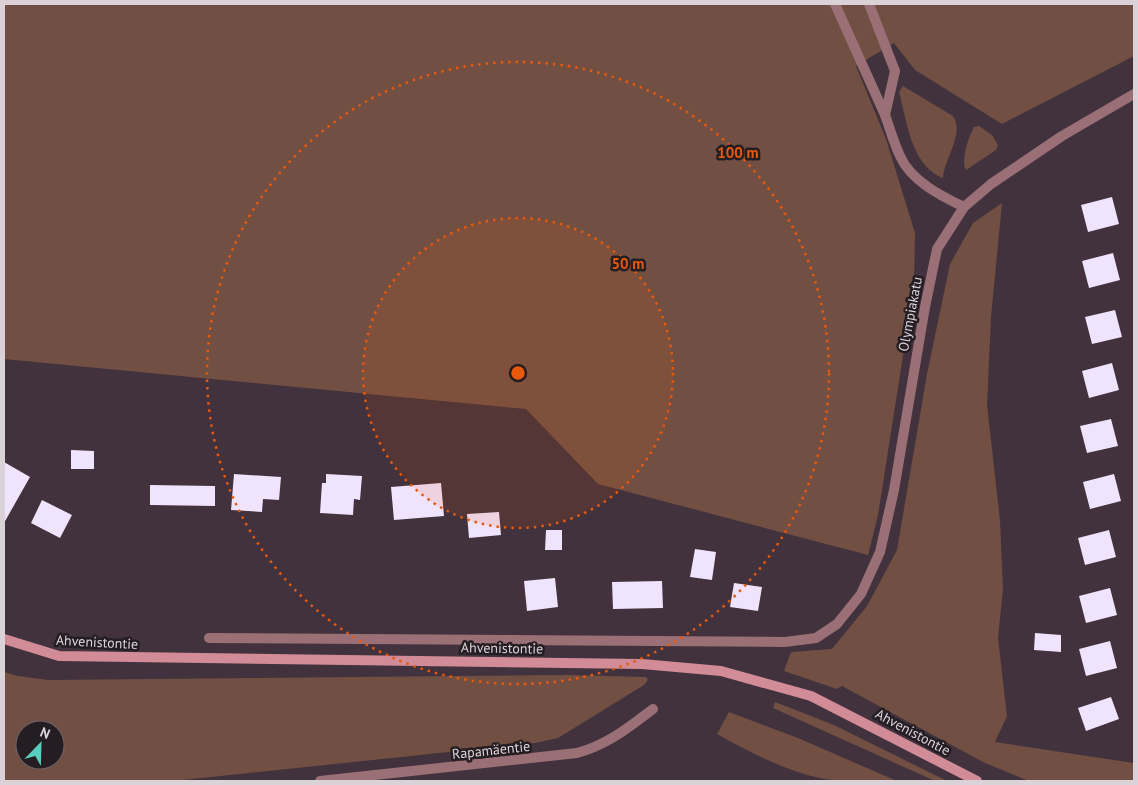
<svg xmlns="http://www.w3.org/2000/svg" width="1138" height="785" font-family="'PT Sans',sans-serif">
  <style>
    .green { fill: #714f43; fill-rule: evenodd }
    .building { fill: #f0e3fe }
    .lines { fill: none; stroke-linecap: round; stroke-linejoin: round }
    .lane { stroke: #9a6f75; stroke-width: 10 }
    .street { stroke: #9a6f75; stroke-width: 10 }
    .secondary { stroke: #d18c97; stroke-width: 10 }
    .ring { fill: none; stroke: #e8590c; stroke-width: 2.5; stroke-dasharray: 2.5 5 }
    .labels { text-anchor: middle; stroke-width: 5; stroke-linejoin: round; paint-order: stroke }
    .street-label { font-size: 14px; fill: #dbd2d8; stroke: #241d21 }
    .centre { fill: #e8590c; stroke: #241d21; stroke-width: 2.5 }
    .ring-label { font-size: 15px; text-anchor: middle; font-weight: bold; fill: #e8590c; stroke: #241d21; stroke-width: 5; stroke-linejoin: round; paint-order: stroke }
  </style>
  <rect width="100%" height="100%" fill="#41323d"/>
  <path class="green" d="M4,4H1134V56L1002,124L915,70L894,43L856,66L886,139L915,233L914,286L878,515L868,555L598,484L526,409L4,359Z
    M903,86L953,116C965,134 944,158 943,178C911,166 907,121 899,92Z
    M979,126L992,135L998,145L996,150L966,170C960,161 969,136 974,127Z
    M1002,203L991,317L987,405L1000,520L1003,589L998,638L1007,716L995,742L1134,763V781H1029L985,763L842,686L837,689L784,671L791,652L832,649L867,606L897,550L927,374L950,264L973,223Z
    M4,672L18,676L48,680L569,675L646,677L648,680L644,685L558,738L535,743L173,781H4ZM25,730H55V760H25Z
    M775,702L834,725L947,781H935L773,708Z
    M729,712L798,738L897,781C879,781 861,782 843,781C800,779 755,755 717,734Z"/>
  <path class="building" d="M1112,197L1119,224L1088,232L1081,205Z
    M1113,253L1120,280L1089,288L1082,261Z
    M1115,310L1122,337L1092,344L1085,317Z
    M1112,363L1119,390L1089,398L1082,371Z
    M1111,419L1118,446L1087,453L1080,426Z
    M71,450L94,451V469H71Z
    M4,462L30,477L4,523Z
    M234,474L281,477L279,500L263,499L262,512L231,510Z
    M326,474L362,476L360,500L354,499L353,515L320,513L322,483H326Z
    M1114,474L1121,501L1090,509L1083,482Z
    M441,483L444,516L394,520L391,487Z
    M150,485L215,486V506L150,505Z
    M42,500L72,515L60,538L31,523Z
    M499,512L501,535L469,538L467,514Z
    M546,530H562V550H545Z
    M1109,530L1116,557L1085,565L1078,538Z
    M695,549L716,552L712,580L690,577Z
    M555,578L558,607L527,611L524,581Z
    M662,581L663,608L613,609L612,582Z
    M734,583L762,587L758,611L730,607Z
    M1110,588L1117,615L1086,623L1079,596Z
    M1035,633L1061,635V652L1034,650Z
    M1110,641L1117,668L1086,676L1079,649Z
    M1111,697L1119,719L1086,731L1078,708Z"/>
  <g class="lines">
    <path class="lane" d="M835,4L885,115
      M869,4L895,71L885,115"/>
    <path class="street" d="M885,115C890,129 894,143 900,156C911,181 941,196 964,207
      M209,638L785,642L816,638L837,624L861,594L880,552L894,490L925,307L937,249L964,207L991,184L1062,136L1134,94
      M320,781L577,753C607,745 628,728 653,709"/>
    <path class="secondary" d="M4,639L59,656L642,664L721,671L811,696L977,781"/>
  </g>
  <circle cx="518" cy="373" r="155" fill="#e8590c" fill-opacity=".12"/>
  <g class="ring">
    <circle cx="518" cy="373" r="155"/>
    <circle cx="518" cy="373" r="311"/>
  </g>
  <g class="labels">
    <g class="street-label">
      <text transform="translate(910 314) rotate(-79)" y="5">Olympiakatu</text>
      <text transform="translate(97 642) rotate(3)" y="5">Ahvenistontie</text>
      <text transform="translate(502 648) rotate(1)" y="5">Ahvenistontie</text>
      <text transform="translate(913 732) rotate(28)" y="5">Ahvenistontie</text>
      <text transform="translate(491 750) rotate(-6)" y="5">Rapamäentie</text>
    </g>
  </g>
  <circle cx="518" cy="373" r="8" class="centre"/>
  <g class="ring-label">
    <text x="738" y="158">100 m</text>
    <text x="628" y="269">50 m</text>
  </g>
  <rect width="1138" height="785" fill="none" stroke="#dbd2d8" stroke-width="10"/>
  <g transform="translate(40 745) rotate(23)"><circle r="24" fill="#241d21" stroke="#6d656a"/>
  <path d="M0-4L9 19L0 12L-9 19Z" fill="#59cebe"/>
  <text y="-8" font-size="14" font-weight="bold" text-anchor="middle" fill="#dbd2d8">N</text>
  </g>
</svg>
